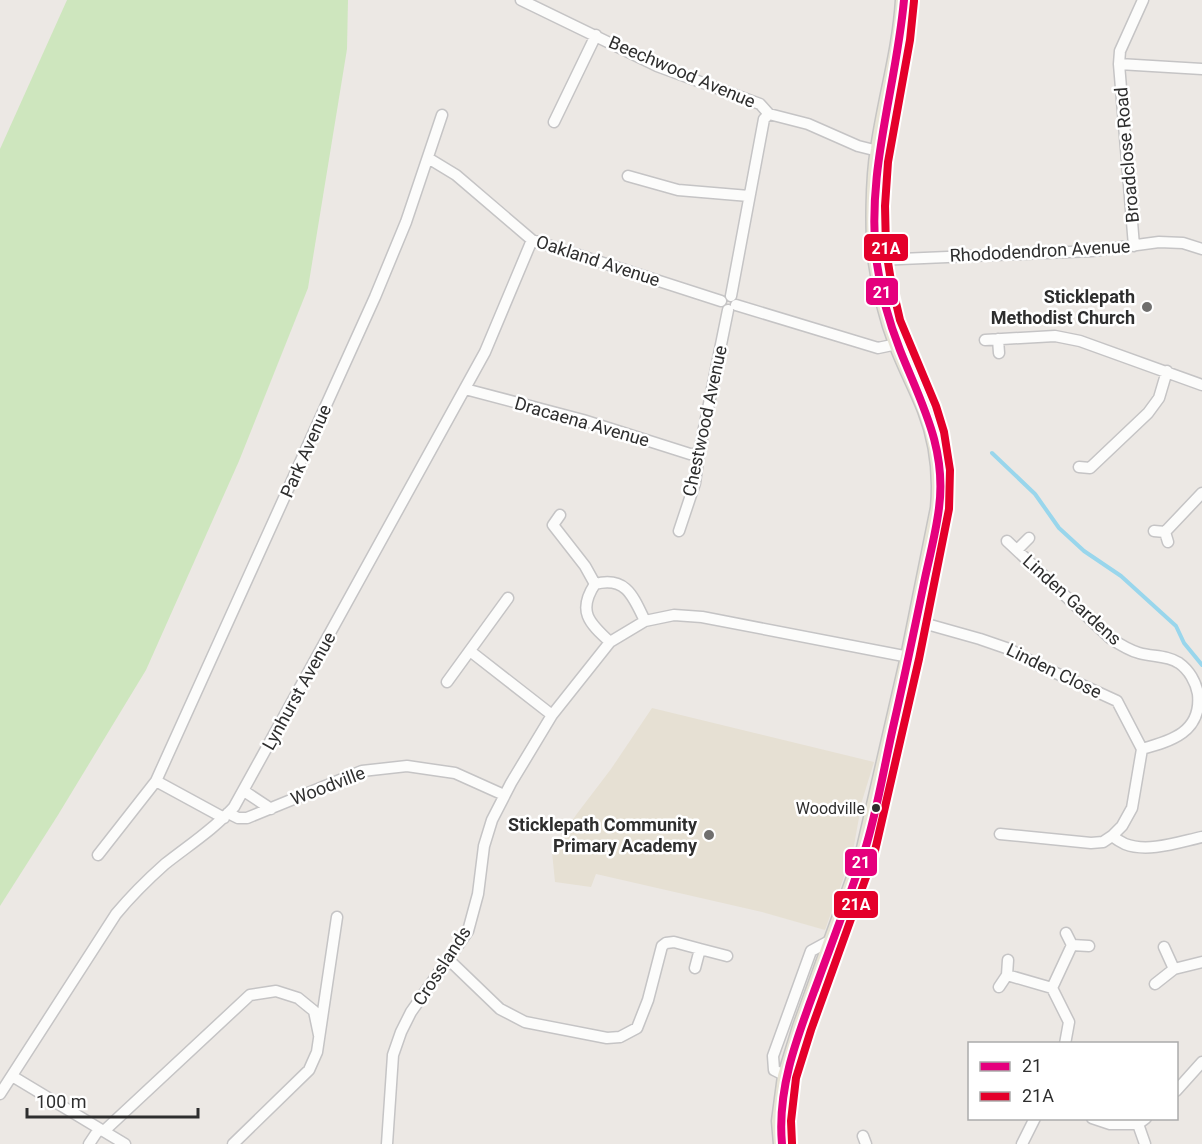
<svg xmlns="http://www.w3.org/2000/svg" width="1202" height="1144" font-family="Roboto,sans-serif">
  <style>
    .education { fill: #e6e0d3 }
    .green { fill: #cee6be }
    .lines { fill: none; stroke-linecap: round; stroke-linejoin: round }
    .stream { stroke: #99d6ec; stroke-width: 4 }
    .minor-casing { stroke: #c5c4c5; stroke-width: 13 }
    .primary-casing { stroke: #c6c5c4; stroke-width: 19 }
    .minor { stroke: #fcfcfb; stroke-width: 10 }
    .primary { stroke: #e8e4d6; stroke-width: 16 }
    .bus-1-casing { stroke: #fff; stroke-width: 12 }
    .bus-2-casing { stroke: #fff; stroke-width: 12 }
    .bus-1 { stroke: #e5007d; stroke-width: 8 }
    .bus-2 { stroke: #e4002b; stroke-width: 8 }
    .poi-dot { fill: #706f6e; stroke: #fff; stroke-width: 2 }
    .bus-dot { fill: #2e2e2e; stroke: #fff; stroke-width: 2 }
    .labels { text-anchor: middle; stroke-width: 5; stroke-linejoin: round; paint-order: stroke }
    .bus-label { font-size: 16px; fill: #2e2e2e; stroke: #fff; text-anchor: end }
    .street-label { font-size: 18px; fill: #2e2e2e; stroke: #fff }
    .poi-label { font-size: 18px; font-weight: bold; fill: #2e2e2e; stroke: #fff; text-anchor: end }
    .line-badge { stroke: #fff; stroke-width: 2 }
    .badge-label { font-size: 16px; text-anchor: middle; font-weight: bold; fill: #fff }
  </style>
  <rect width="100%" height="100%" fill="#ece8e4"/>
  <path class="education" d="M652,708L874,762L862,801L853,851L825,930L762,912L596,874L591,887L555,882L552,852L576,815L611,769Z"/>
  <path class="green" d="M67,0H348L347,49L308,288L239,461L146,670L58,815L0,906V149Z"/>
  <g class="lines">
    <path class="stream" d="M992,453L1035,494L1059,528L1084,551L1121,576L1176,626L1184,643L1202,665"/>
    <g class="minor-casing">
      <path id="minor" d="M521,0L657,66L760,104L769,114L808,124L858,146L878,151
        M1119,64L1202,69
        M554,122L596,35
        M428,158L456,175L532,240L721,301
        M628,176L678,190L749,196
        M1134,246L1119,64L1120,51L1143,0
        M877,260L1092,251L1159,242L1183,243L1202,249
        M731,296L764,119L769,114
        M736,305L878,348L897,344
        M998,339L999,353
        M985,340L1055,336L1080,341L1202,385
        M465,389L583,420L690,454L699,453
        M1079,467L1090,468L1148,413L1159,398L1167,371
        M560,515L553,525L585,566L595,584
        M679,531L695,483L699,453L728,310
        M1154,531L1165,532L1168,542
        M1165,532L1202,493
        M1007,541L1110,638C1119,644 1128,650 1139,653C1152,657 1167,655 1179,663C1189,670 1196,682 1198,694C1202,732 1171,741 1142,749
        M1017,550L1029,538
        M916,621L980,639L1009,649L1036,664L1117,701L1142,749L1132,808L1122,826L1112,836
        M610,642C589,623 577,611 595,584C626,576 633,596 645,621
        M470,651L552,715
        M447,682L508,598
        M156,781L224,818
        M244,791L271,809
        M228,813L238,818H247L362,771L407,766L455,773L504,795
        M1000,834L1091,843L1103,842L1112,836C1116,839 1121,842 1125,844C1148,853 1179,842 1202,837
        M98,855L156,781L375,297L406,222L442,115
        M1066,933L1072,945L1089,946
        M1164,947L1174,969
        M700,949L727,956
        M448,959L500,1009L525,1022L607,1038L620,1037L637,1028L648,1000L662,946L666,943L674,942L700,949L695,968
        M1007,975L1052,988L1069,1022L1065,1044
        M1155,984L1174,969L1202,962
        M999,987L1007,975L1008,960
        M1052,988L1072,945
        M12,1076L125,1144
        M786,1076L774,1070L773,1056L811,951L833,939
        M1176,1091L1202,1062
        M0,1094L116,914C131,896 147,880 165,864C189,845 214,829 234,807L485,352L532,240
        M1092,1118L1110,1124H1138L1146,1118
        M1138,1124L1145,1144
        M104,1131L250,995L276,991L298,998L314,1011L319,1035
        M863,1136L866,1144
        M89,1144L99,1129
        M233,1144L309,1070L317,1052L337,917
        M387,1144L393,1055L401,1032L411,1012L468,931L478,894L484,846L492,820L511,783L552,715L610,642L645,621L674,615L702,617L909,657
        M1022,1144L1035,1118"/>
    </g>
    <g class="primary-casing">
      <path id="primary" d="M782,1144L780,1121L786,1076L801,1027L864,853L909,657L939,508C942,475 938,441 926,410C917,387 905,365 897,343C887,317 881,290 877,263C873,233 874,178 879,149C886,99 901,51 904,0"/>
    </g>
    <use href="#minor" class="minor"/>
    <use href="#primary" class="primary"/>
    <g class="bus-1-casing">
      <path id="bus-1" d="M782,1144C777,1090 796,1040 815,989C831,945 848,901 863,856C877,814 884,766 894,723C905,675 915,626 925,578C930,555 936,532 939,508C947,448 921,403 900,350C889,322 881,293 877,264C865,174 896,89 904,0"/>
    </g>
    <g class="bus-2-casing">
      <path id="bus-2" d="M792,1143L791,1121L796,1078L811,1030L874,855L919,659L949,509L950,470L944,432L936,406L900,320L891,281L886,250L885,206L888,162L910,40L914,1"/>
    </g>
    <use href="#bus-1" class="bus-1"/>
    <use href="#bus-2" class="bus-2"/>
  </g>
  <g class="poi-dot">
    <circle cx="1147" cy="307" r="6"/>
    <circle cx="709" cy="835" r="6"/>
  </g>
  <circle class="bus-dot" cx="876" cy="808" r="5"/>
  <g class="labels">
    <g class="bus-label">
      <text x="865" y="814">Woodville</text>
    </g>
    <g class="street-label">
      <text transform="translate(682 72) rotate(23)" y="6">Beechwood Avenue</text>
      <text transform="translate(1127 155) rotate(-95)" y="6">Broadclose Road</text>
      <text transform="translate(1040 251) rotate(-3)" y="6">Rhododendron Avenue</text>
      <text transform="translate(598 261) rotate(18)" y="6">Oakland Avenue</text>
      <text transform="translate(705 421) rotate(-78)" y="6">Chestwood Avenue</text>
      <text transform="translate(582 422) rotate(16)" y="6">Dracaena Avenue</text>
      <text transform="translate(306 451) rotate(-66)" y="6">Park Avenue</text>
      <text transform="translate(1072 600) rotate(42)" y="6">Linden Gardens</text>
      <text transform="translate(1054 671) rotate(26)" y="6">Linden Close</text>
      <text transform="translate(299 691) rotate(-61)" y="6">Lynhurst Avenue</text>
      <text transform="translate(328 786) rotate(-21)" y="6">Woodville</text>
      <text transform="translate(442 966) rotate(-57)" y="6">Crosslands</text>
    </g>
    <g class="poi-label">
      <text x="1135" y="303">Sticklepath<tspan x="1135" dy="21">Methodist Church</tspan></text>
      <text x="697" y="831">Sticklepath Community<tspan x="697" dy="21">Primary Academy</tspan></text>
    </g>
  </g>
  <g class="line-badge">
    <rect x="863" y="233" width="46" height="29" rx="6" fill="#e4002b"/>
    <rect x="865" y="277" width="34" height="29" rx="6" fill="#e5007d"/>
    <rect x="844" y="848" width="34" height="29" rx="6" fill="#e5007d"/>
    <rect x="833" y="890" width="46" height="29" rx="6" fill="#e4002b"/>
  </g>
  <g class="badge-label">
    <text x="886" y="254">21A</text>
    <text x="882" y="298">21</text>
    <text x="861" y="868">21</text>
    <text x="856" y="910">21A</text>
  </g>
  <rect x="968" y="1042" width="210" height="78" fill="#ffffff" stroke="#ababab" stroke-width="1.5"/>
  <rect x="980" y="1062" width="30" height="9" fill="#e5007d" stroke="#ababab" stroke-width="1.5"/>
  <text x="1022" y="1072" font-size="18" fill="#2e2e2e">21</text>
  <rect x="980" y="1092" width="30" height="9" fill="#e4002b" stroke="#ababab" stroke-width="1.5"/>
  <text x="1022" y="1102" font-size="18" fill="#2e2e2e">21A</text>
  <path d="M27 1108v9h171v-9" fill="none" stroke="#2e2e2e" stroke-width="3"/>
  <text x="36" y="1108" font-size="18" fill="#2e2e2e" stroke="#ffffff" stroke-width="4.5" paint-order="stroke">100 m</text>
</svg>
